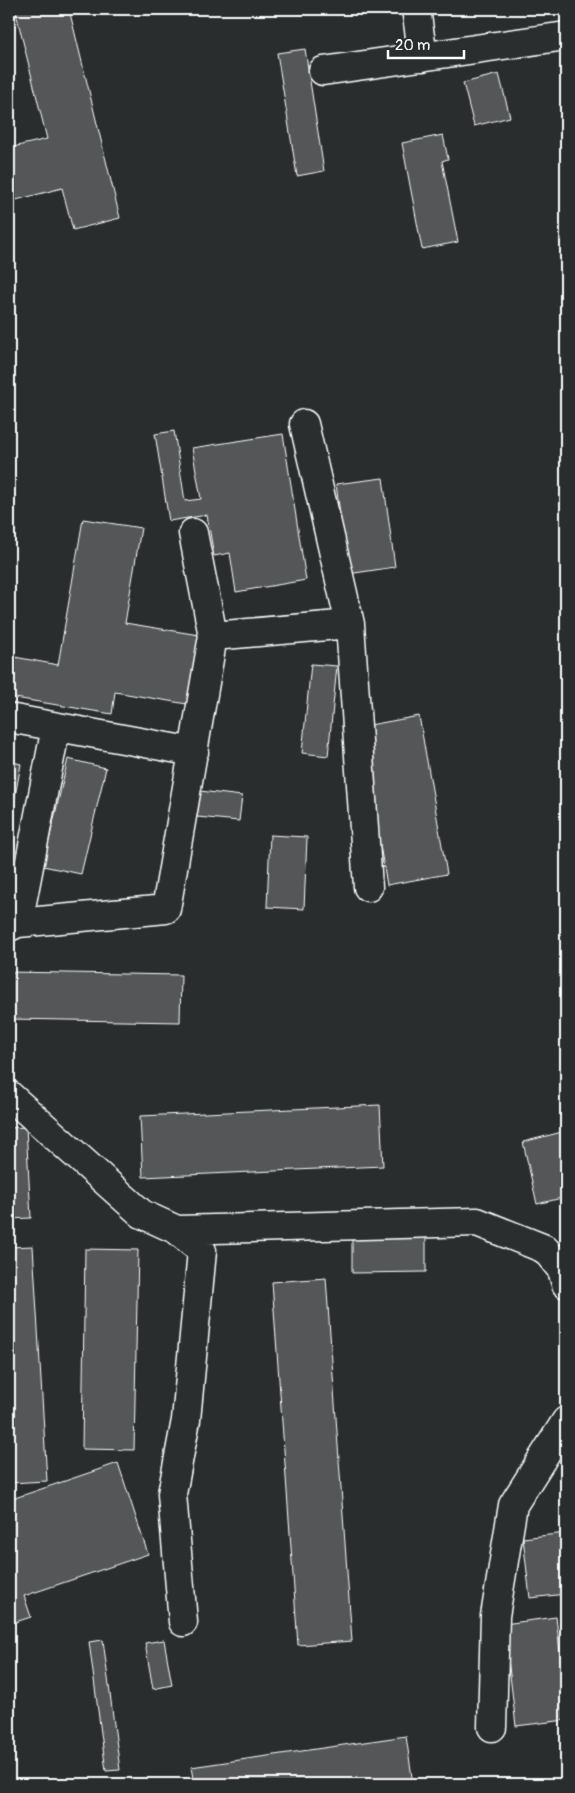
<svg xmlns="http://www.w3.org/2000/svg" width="575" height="1793" font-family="Pangolin,sans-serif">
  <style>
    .building { fill: #555758; stroke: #fff }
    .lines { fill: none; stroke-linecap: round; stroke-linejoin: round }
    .minor-casing { stroke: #fff; stroke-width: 31 }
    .minor { stroke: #2a2d2e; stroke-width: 28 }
  </style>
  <rect width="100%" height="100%" fill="#2a2d2e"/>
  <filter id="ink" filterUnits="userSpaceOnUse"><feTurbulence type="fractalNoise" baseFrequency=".02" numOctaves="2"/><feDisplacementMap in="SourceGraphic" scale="10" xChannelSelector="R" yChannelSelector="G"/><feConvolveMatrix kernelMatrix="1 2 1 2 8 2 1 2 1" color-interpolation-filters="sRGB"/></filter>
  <g filter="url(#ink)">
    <path class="building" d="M15,9H69L120,218L73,230L62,188L16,200L9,171V148L47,139Z
      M305,49L324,171L297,176L277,53Z
      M499,74L510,117L474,126L463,83Z
      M443,135L448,159L442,161L458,242L422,249L402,143Z
      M174,431L185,501L201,499L192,448L283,434L306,580L236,592L230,553L214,556L207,515L169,521L155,434Z
      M383,478L395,567L348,574L336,484Z
      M83,519L141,528L125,623L199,635L187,704L115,692L112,714L9,697V656L58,665Z
      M311,664L337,666L328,756L302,753Z
      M419,716L447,874L387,885L359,727Z
      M68,759L106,768L81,874L43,866Z
      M9,761L21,764L9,829Z
      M200,791L242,796L239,821L197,817Z
      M270,835L307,837L304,909L267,907Z
      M9,972L181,975L180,1022L9,1019Z
      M380,1105L383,1166L143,1177L140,1116Z
      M26,1127L31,1218L9,1219V1128Z
      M566,1131V1197L537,1204L523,1142Z
      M352,1233H426V1272L352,1273Z
      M33,1246L47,1481L9,1483V1247Z
      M85,1249L138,1250L134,1450L82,1449Z
      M326,1278L352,1641L298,1645L272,1282Z
      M118,1463L148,1554L24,1596L31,1617L9,1624V1500Z
      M566,1533V1594L530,1598L523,1538Z
      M556,1617L563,1678L566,1677V1720L516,1726L504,1624Z
      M103,1640L120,1770L106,1771L89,1642Z
      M164,1640L172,1685L153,1689L145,1643Z
      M406,1736L413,1784H194L191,1767Z"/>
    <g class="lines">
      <g class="minor-casing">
        <path id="minor" d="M416,9L423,57
          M323,71L566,36
          M304,424L350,624
          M193,533L213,636
          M9,718L194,752
          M18,923L56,727
          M9,927L18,923L166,909L213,636L350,624L368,887
          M9,1095L142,1214L177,1230L202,1251L186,1420L172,1494L183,1622
          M177,1230L477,1222L545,1249L562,1270L566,1284
          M492,1727L495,1616L513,1505L566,1421"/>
      </g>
      <use href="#minor" class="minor"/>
    </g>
  </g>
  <rect width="575" height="1793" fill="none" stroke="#2a2d2e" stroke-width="30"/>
  <rect x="15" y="15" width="545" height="1763" fill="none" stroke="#fff" stroke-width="2" filter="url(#ink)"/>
  <path d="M388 50v8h76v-8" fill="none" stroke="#ffffff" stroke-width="2.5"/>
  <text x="395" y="50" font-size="15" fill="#ffffff" stroke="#2a2d2e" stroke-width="4" paint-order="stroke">20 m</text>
</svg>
